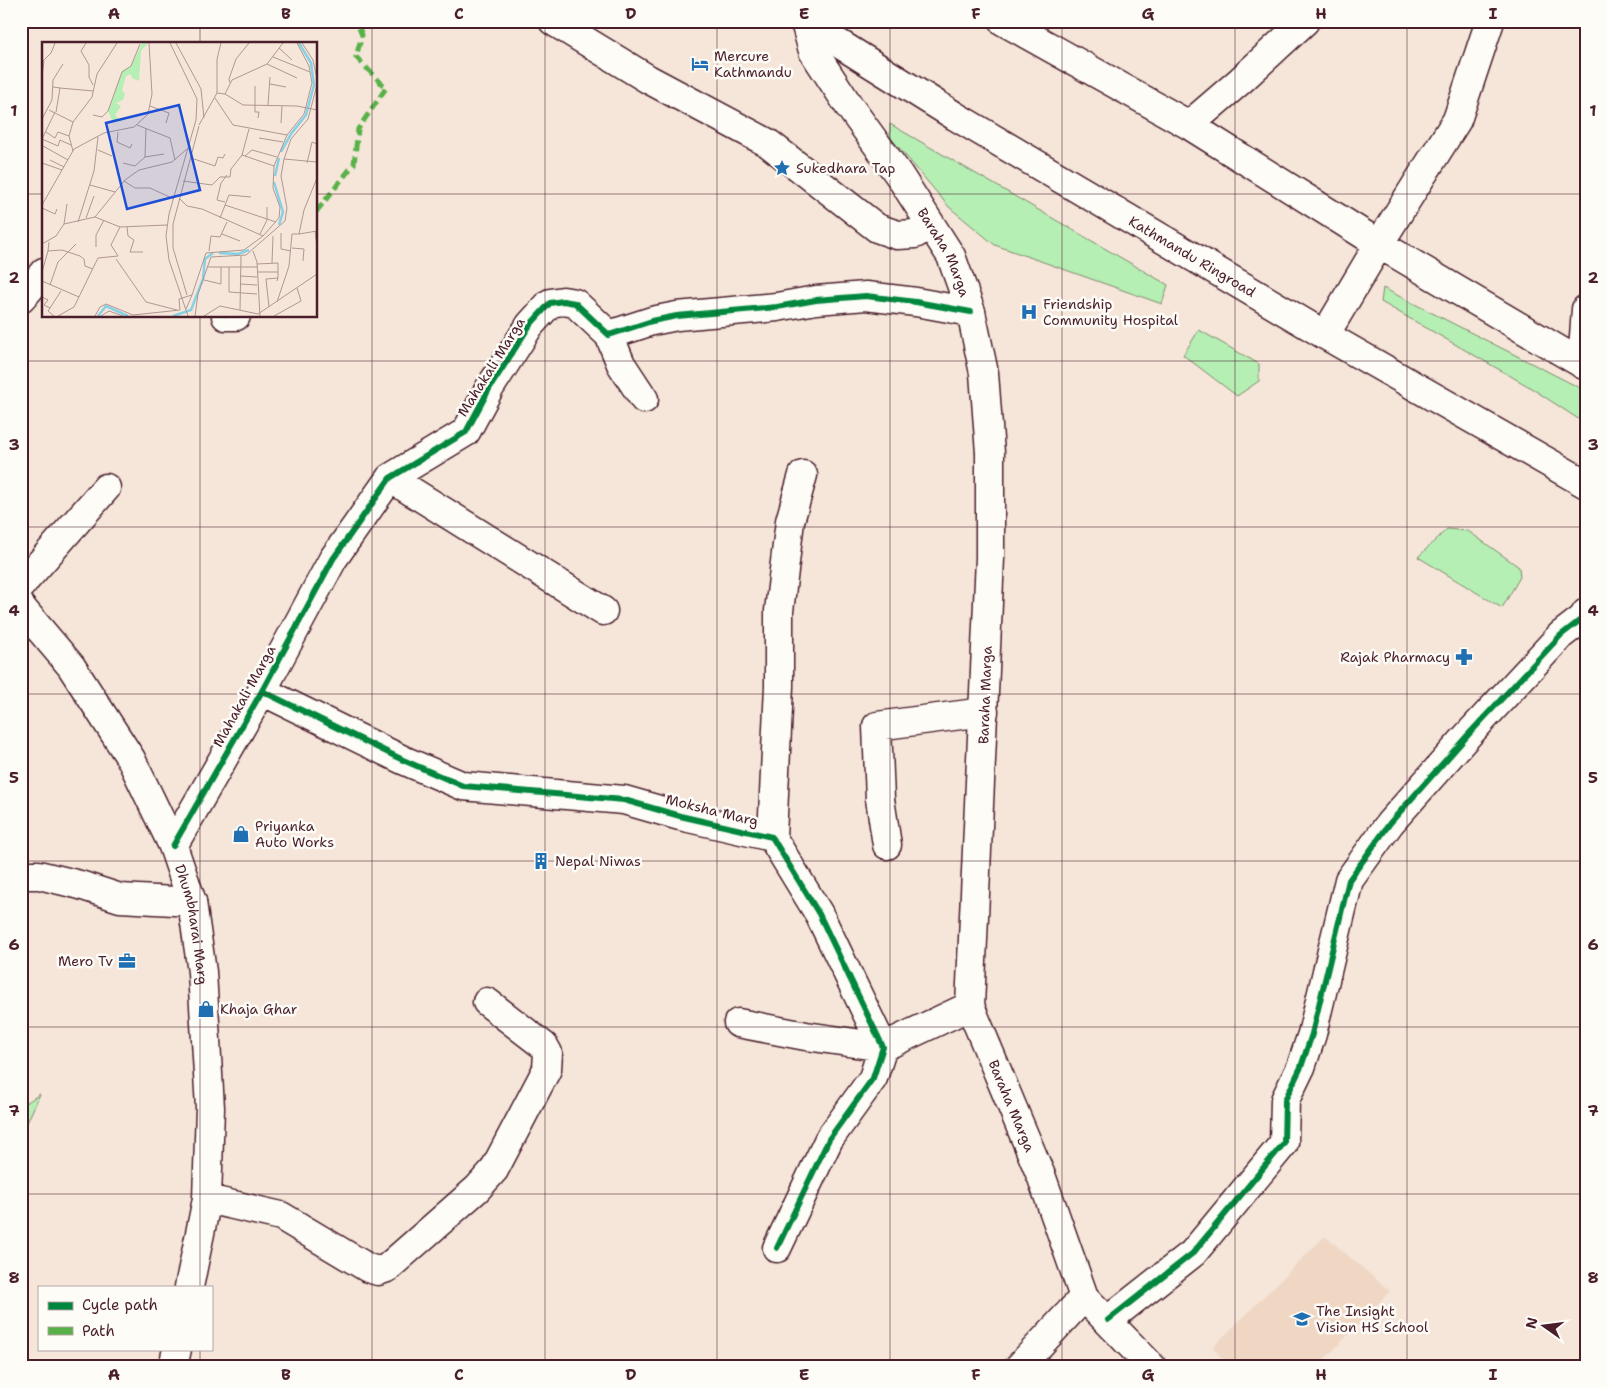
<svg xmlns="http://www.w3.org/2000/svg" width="1607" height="1388" font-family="'Shantell Sans',sans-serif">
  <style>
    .built { fill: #efd7c4 }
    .green { fill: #b5efb3; stroke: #80876f }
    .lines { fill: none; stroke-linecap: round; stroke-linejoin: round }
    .minor-casing { stroke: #4a1f2b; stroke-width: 31 }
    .major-casing { stroke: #4a1f2b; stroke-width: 31 }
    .highway-casing { stroke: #4a1f2b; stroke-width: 31 }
    .minor { stroke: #fdfcf7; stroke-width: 28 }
    .major { stroke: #fdfcf7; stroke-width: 28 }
    .highway { stroke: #fdfcf7; stroke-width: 28 }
    .quiet { stroke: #57b146; stroke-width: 5; stroke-dasharray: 10 5; stroke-linecap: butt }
    .cycleway-casing { stroke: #fdfcf7; stroke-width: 9 }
    .cycleway { stroke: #00873e; stroke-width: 6 }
    .grid { fill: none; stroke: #4a1f2b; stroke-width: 1; stroke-opacity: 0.55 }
    .labels { text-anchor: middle; stroke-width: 5; stroke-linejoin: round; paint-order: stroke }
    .poi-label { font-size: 14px; fill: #4a1f2b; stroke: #fdfcf7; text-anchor: start }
    .street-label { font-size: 14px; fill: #4a1f2b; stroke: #fdfcf7 }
    .inset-river { fill: none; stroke: #85d1e5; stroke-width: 2.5 }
    .inset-road { fill: none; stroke: #b19693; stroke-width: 1 }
    .view { fill: #1d4ed8; fill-opacity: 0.15; stroke: #1d4ed8; stroke-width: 2.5 }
    .inset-edge { fill: none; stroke: #4a1f2b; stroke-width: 2.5 }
    .neatline { fill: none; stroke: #4a1f2b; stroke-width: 2 }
    .grid-label { font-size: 16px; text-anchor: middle; font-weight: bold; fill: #4a1f2b }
  </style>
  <rect width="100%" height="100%" fill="#f5e6d9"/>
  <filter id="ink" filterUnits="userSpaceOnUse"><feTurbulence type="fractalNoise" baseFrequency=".02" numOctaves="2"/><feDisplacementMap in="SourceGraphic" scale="10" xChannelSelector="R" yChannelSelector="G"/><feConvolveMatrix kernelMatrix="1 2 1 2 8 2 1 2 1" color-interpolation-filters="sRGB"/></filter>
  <g filter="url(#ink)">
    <path class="built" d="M1325,1236L1390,1291L1317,1367H1228L1213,1347Z"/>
    <path class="green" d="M890,124L1168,285L1162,304L995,245L949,207L890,137Z
      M1383,288L1586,391V424L1528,386L1381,302Z
      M1199,330L1259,364V381L1237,396L1183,355Z
      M1447,529L1468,531L1519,567L1520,577L1502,608L1418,557Z
      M40,1094L21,1136V1106Z"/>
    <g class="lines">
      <g class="minor-casing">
        <path id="minor" d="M553,21L648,79L768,143L877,228L897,235L915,234L930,225
          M1003,21L1189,125L1379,244L1586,366
          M1189,125L1240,81L1305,21
          M21,299L44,272
          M226,316H236
          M609,335L621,364L644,399
          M1325,335L1379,244L1457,120L1490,21
          M1582,364L1586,309
          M390,478L603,611
          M21,585L106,488
          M262,691L403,760L463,786L624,800L680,816L772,837L819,914L883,1047L873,1078L829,1139L777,1248
          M772,837L779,686V611L790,521L803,475
          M887,845L880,799L877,726L984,712
          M173,846L262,691L333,559L390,478L466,432L489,389L530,325L550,303L563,301L575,303L609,335L652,321L677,316L777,307L816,300L866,296L916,302L971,312
          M21,875H39L80,885L120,898L192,902
          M738,1023L806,1036L883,1047L970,1006
          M207,1199L281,1216L368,1268L378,1271L387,1268L477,1189L494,1170L547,1069L548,1053L544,1046L487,1002
          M1108,1320L1193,1253L1284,1143L1285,1100L1301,1067L1312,1034L1349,880L1390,823L1468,735L1561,635L1583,618L1586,613
          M1019,1367L1084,1297"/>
      </g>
      <g class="major-casing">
        <g id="major">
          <path id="s1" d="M805,22L813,51L849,106L899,175L951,256L971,312L984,373L990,453V558L970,1006L1042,1178L1084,1297L1152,1367"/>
          <path id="s2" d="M21,607L71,666L131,759L173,846L192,902L202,972L210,1108L207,1199L189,1287"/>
          <path d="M173,1367L177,1349"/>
        </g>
      </g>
      <g class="highway-casing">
        <g id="highway">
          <path id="s3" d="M803,21L955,116L1325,335L1586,484"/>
        </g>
      </g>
      <use href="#minor" class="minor"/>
      <use href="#major" class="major"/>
      <use href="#highway" class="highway"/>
      <path class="quiet" d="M316,212L354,164L358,129L386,88L356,57L362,35L356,21
        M227,317V316"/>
      <g class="cycleway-casing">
        <path id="cycleway" d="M262,691L403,760L463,786L624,800L680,816L772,837L819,914L883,1047L873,1078L829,1139L777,1248
          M173,846L262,691L333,559L390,478L466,432L489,389L530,325L550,303L563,301L575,303L609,335L652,321L677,316L777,307L816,300L866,296L916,302L971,312
          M1108,1320L1193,1253L1284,1143L1285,1100L1301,1067L1312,1034L1349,880L1390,823L1468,735L1561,635L1583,618L1586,613"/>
      </g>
      <use href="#cycleway" class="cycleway"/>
    </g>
  </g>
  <path class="grid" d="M200,21V44M372,21V1367M545,21V1367M717,21V1367M890,21V1367M1062,21V1367M1235,21V1367M1407,21V1367M21,194H44M316,194H1586M200,316V1287M21,361H1586M21,527H1586M21,694H1586M21,861H1586M21,1027H1586M21,1194H1586M200,1349V1367"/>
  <defs>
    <g id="hotel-bare" transform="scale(1.35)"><path d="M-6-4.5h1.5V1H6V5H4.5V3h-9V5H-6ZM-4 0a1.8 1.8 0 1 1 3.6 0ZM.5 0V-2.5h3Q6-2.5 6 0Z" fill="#1f6fb2" stroke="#fdfcf7" stroke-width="2.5" paint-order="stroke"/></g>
    <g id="sight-bare" transform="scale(1.35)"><path d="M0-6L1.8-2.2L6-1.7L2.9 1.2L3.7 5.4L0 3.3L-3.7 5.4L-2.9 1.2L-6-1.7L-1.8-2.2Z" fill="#1f6fb2" stroke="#fdfcf7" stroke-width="2.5" paint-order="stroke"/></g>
    <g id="hospital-bare" transform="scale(1.35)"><path d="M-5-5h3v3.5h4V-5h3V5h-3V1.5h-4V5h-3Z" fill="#1f6fb2" stroke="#fdfcf7" stroke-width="2.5" paint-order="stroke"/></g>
    <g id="pharmacy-bare" transform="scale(1.35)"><path d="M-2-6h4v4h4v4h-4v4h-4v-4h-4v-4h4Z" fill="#1f6fb2" stroke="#fdfcf7" stroke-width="2.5" paint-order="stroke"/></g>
    <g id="shop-bare" transform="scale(1.35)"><path d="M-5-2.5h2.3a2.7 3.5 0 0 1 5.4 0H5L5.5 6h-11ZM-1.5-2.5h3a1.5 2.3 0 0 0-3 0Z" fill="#1f6fb2" stroke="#fdfcf7" stroke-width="2.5" paint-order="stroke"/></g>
    <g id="building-bare" transform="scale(1.35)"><path d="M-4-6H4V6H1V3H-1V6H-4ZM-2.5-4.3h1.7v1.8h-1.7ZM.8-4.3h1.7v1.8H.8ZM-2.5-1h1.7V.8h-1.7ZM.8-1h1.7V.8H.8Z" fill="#1f6fb2" stroke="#fdfcf7" stroke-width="2.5" paint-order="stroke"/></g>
    <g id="office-bare" transform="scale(1.35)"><path d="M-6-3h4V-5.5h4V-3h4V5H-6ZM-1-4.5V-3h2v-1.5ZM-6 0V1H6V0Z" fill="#1f6fb2" stroke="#fdfcf7" stroke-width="2.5" paint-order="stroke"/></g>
    <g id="school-bare" transform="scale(1.35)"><path d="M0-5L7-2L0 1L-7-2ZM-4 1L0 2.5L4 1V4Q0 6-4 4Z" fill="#1f6fb2" stroke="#fdfcf7" stroke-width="2.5" paint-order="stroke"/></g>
  </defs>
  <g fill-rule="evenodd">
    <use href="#hotel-bare" x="700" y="64"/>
    <use href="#sight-bare" x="782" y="168"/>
    <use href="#hospital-bare" x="1029" y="312"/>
    <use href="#pharmacy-bare" x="1464" y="657"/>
    <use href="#shop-bare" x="241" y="834"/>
    <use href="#building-bare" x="541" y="861"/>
    <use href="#office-bare" x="127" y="961"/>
    <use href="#shop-bare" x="206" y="1009"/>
    <use href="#school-bare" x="1302" y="1319"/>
  </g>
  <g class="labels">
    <g class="poi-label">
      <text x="714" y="61">Mercure<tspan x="714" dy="16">Kathmandu</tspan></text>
      <text x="796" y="173">Sukedhara Tap</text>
      <text x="1043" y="309">Friendship<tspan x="1043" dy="16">Community Hospital</tspan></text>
      <text x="1450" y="662" text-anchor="end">Rajak Pharmacy</text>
      <text x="255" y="831">Priyanka<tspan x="255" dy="16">Auto Works</tspan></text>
      <text x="555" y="866">Nepal Niwas</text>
      <text x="113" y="966" text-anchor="end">Mero Tv</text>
      <text x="220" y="1014">Khaja Ghar</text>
      <text x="1316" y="1316">The Insight<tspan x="1316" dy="16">Vision HS School</tspan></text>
    </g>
    <g class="street-label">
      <text dy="5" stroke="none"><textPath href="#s1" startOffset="271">Baraha Marga</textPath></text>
      <text dy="5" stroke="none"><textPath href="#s3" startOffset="455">Kathmandu Ringroad</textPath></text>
      <text transform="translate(491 367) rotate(-58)" y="5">Mahakali Marga</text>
      <text transform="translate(985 695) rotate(-88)" y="5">Baraha Marga</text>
      <text transform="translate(244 696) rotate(-61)" y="5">Mahakali Marga</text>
      <text transform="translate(712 810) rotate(14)" y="5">Moksha Marg</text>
      <text dy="5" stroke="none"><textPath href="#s2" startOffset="366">Dhumbharai Marg</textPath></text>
      <text dy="5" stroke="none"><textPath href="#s1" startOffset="1141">Baraha Marga</textPath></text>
    </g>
  </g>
  <g transform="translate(42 42)">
    <rect width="275" height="275" fill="#f5e6d9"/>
    <path d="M100,1H106L99,9L97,39L90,36L89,32L84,34L80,48L83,52L81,58L74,61L79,64L73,73L80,80L70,78L66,69L80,29L89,24Z" fill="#b5efb3"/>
    <path class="inset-river" d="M239,110L249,92L264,73L272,43L269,21L257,1M233,134L237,116M232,140L241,170L237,183M177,211L196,212L207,208M56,274L64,264L86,274M131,274L149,268L161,237L163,217L171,211"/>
    <path class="inset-road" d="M44,1L39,9L47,23V35L51,43M128,1L155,57L154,78L127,172L124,194L127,218L146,274M134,1L159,47L162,76M260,1L271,18L275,37M237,6L250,18M231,15L268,30M0,20L9,11L13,1M225,22L255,36M0,34L2,19M188,41L187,37L194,17L207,1M228,42L244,45M213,44V70H217L216,76M11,45L18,46L14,70M18,46L51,49M175,51L183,52L190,38L225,22L241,1M183,52L201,63L255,64L275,68M173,56L191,83L245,93M226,63L228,35M108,64L127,71L124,81M7,68L31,80M51,73L60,75L66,69L80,30L89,24L98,2M0,77L10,58L11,38L21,22M239,81L240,64M95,83L128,96L133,118M157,83L175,51V17L179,1M4,90L13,96L16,90L27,94M76,90L75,100L88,106L90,102M217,96L241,100M0,97L16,104L18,98L29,103M0,97L13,70M1,104L26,118M56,108L70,114M31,109L27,94L31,80L50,55L55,32L75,1M200,113L232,124M203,114L210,108L235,115M103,115L122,112M149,116L173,124L176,115L181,116L183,112M242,117L249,97L266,77L275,43M8,118L22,125M0,121L20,128M81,121L93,124L103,115L104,86M265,121L270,100L275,102M82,139L93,146H108L132,157M141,139L170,143L178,135H188L189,127L200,113L207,87M48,143L73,150M137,156L145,164L160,167L221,194M183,160L175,158L179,141L185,133M0,163L32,107L62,91L92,85L106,72L110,52L107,1M183,163L234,180M0,166L13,172L15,167M53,175L78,185L125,183M44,176L52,154M178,176L187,153L209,155M36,180L52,129L56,95M22,182L25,162M85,185L86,194L92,198L88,210H101M273,189L275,204M239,191V207L249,209M180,192L198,199M218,192L225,178V165M257,192L275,189M7,200L6,209L20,208L38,214L42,217L43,224L51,227M0,202L14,194L22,182L53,175L83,138L97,128L130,120L145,107M54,205V193L62,178M250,206L262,207L261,219M167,209L169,194L178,195L185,180M211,209L215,220L218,274M74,217L104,260L135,268M230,221L231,194M215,222L236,221V236M165,225H215M187,225V250L215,252M0,230L6,209M216,230H236M198,234L215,235M162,238L179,242V225M0,239L37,255M198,242L215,243M8,243L16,220L34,202M145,253L131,206V182L157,84M0,255L6,258L2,263L8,266L6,269L12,274M235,260L247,224L250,192H257L262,168L275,136M227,265L224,237L236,236L235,239M8,266L19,249M144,267L150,253M138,268L137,257L150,253L164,211L202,208L221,194L237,176L238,165L231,146L232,124L245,93L262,72L270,41L267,24L255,1M198,268L199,214M16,274L32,265L56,216L76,214L69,203L78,185M53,274L58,265L64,262L91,273L138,268M59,274L67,269L81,274M153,274L156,252L169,215L204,213L243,179L245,166L239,134L242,117L275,120M162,274L178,264L216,272L275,232M232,274L259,259L255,246"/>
    <path class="view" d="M137,63L158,148L85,167L64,81Z"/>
    <rect width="275" height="275" class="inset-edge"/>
  </g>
  <rect width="1607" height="1388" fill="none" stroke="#fdfcf7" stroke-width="55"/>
  <rect x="38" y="1286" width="175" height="65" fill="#fdfcf7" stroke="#b5a4a5"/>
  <rect x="48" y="1302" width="25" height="8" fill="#00873e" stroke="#b5a4a5"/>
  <text x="82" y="1310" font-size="15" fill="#4a1f2b">Cycle path</text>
  <rect x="48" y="1327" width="25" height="8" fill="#57b146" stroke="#b5a4a5"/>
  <text x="82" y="1336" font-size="15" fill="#4a1f2b">Path</text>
  <g transform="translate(1544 1326) rotate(284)" stroke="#fdfcf7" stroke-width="4" paint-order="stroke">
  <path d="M0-4L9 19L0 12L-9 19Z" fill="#4a1f2b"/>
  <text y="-8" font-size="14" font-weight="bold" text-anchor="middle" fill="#4a1f2b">N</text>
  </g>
  <rect x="28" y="28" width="1552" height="1332" class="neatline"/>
  <g class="grid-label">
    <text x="114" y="19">A</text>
    <text x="286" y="19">B</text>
    <text x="459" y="19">C</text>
    <text x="631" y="19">D</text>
    <text x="804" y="19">E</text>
    <text x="976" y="19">F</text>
    <text x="1148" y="19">G</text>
    <text x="1321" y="19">H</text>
    <text x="1493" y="19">I</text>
    <text x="14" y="116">1</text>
    <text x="1593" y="116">1</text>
    <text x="14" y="283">2</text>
    <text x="1593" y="283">2</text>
    <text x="14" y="450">3</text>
    <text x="1593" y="450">3</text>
    <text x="14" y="616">4</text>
    <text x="1593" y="616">4</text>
    <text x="14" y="783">5</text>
    <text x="1593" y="783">5</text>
    <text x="14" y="950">6</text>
    <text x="1593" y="950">6</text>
    <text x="14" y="1116">7</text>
    <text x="1593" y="1116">7</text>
    <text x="14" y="1283">8</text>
    <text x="1593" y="1283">8</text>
    <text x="114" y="1380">A</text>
    <text x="286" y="1380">B</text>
    <text x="459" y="1380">C</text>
    <text x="631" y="1380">D</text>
    <text x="804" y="1380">E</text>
    <text x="976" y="1380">F</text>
    <text x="1148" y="1380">G</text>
    <text x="1321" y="1380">H</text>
    <text x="1493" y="1380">I</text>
  </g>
</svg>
